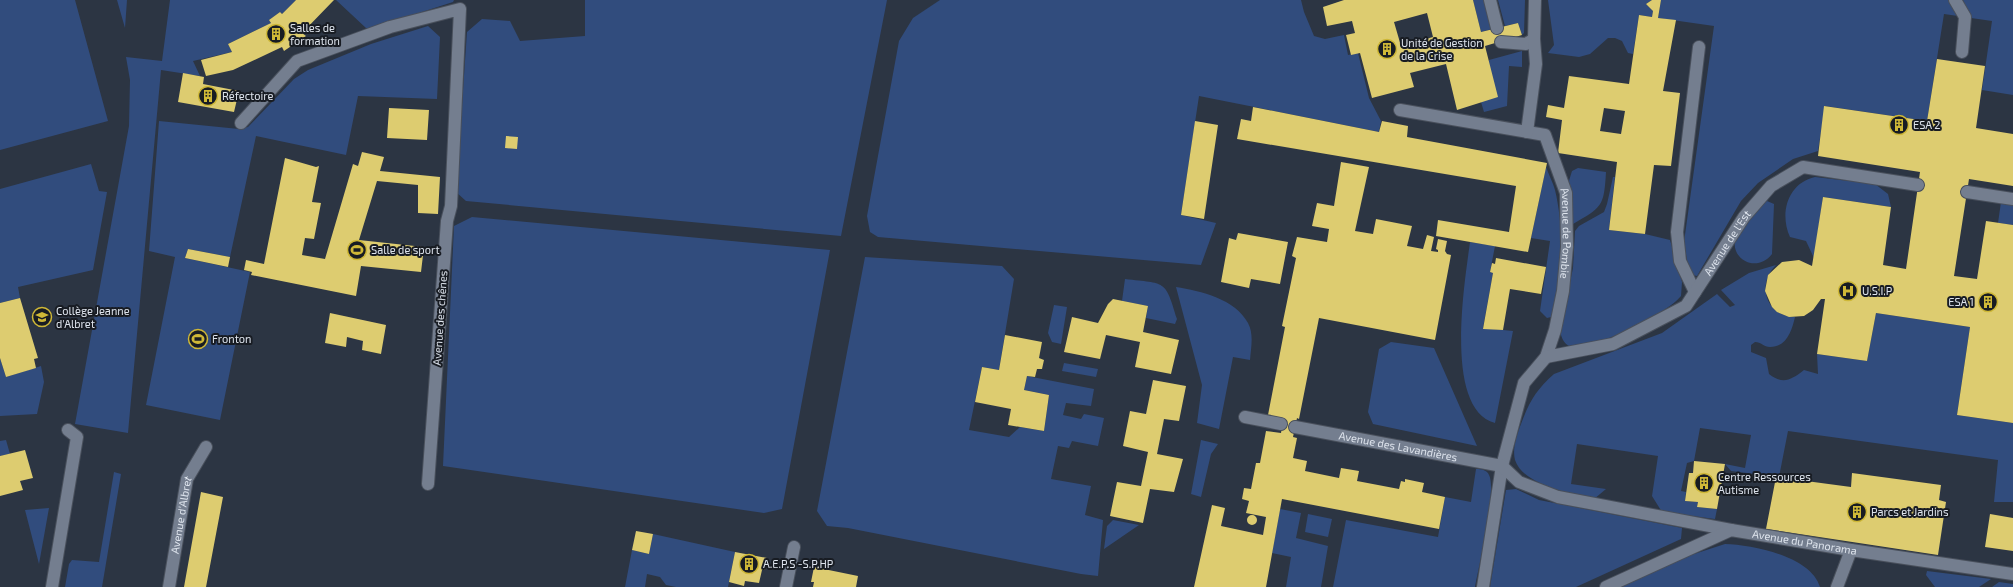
<svg xmlns="http://www.w3.org/2000/svg" width="2013" height="587" font-family="'Exo 2',sans-serif">
  <style>
    .green { fill: #314c7d }
    .building { fill: #ddcc70; fill-rule: evenodd }
    .lines { fill: none; stroke-linecap: round; stroke-linejoin: round }
    .service-casing { stroke: #49505c; stroke-width: 14 }
    .service { stroke: #747e8f; stroke-width: 12 }
    .labels { text-anchor: middle; stroke-width: 4; stroke-linejoin: round; paint-order: stroke }
    .poi-label { font-size: 11px; fill: #dee4ed; stroke: #181c23; text-anchor: start }
    .street-label { font-size: 11px; fill: #dee4ed; stroke: #181c23 }
  </style>
  <rect width="100%" height="100%" fill="#2c3543"/>
  <path class="green" d="M0,0H75L108,121L0,150Z
    M117,0H127L125,28Z
    M170,0H296L282,14L280,12L269,20L271,23L228,44L232,52L193,61L200,76L161,70L128,433L75,424L129,126L130,80L126,57L162,61Z
    M336,0H454L453,2L372,28H366Z
    M585,0H887L841,236L466,201L456,192L467,32L482,19L510,21L520,41L585,36Z
    M940,0H1301L1304,12L1314,36L1325,39L1344,35L1348,55L1358,53L1369,98L1381,121L1379,132L1199,96L1181,215L1216,223L1201,265L878,237L870,232L867,216L899,41L913,18Z
    M1473,0H1485L1492,29L1481,32Z
    M1498,0H1525L1524,33L1522,35L1518,23L1505,26Z
    M1548,0H1652L1646,4L1653,11L1652,17L1639,15L1633,54L1628,53L1622,41L1615,38H1608L1590,54L1579,57L1548,53L1554,45Z
    M1661,0H1950L1958,16L1944,14L1927,121L1825,106L1818,151L1793,159L1758,183L1741,201L1697,276L1692,275L1687,260L1684,242L1714,26L1658,18Z
    M1963,0H2013V95L1982,90L1992,21L1971,18Z
    M428,26L440,37L437,99L358,96L346,155L256,136L230,257L188,249L185,258L250,272L220,420L146,405L175,257L149,251L159,121L239,129L248,127L294,79L308,70L371,44Z
    M1522,51V67L1509,66L1507,106L1484,112L1481,102L1489,60Z
    M91,164L99,191L107,192L93,270L18,287L20,298L0,303V189Z
    M1546,167C1549,175 1553,183 1555,190C1563,222 1566,288 1551,317L1547,318L1540,311L1550,241L1531,238Z
    M1578,168L1606,172C1604,207 1602,207 1573,224L1568,184L1572,171Z
    M1613,177H1615L1609,230L1645,234L1670,240L1682,282L1681,296C1665,315 1599,347 1574,347C1565,347 1561,338 1560,330L1573,268L1575,231L1579,226L1604,212L1607,204Z
    M1815,177L1875,184L1888,194L1891,207L1823,197L1814,258L1806,241L1790,237C1779,213 1788,183 1815,177Z
    M1767,201L1774,204L1772,254C1757,274 1728,259 1736,236C1739,227 1756,211 1763,202Z
    M2001,202L2013,203V225L1998,223Z
    M472,217L830,250L782,509L764,513L443,466L454,226Z
    M1470,242L1495,246L1490,272L1493,273L1483,328L1513,331L1495,423C1443,409 1465,281 1470,242Z
    M865,257L1002,266L1014,279L999,370L982,367L969,430L1009,437L1020,427L1044,431L1049,395L1024,390L1027,376L1094,389L1091,406L1066,403L1063,415L1081,419L1084,414L1104,418L1098,446L1072,441L1069,448L1058,446L1051,479L1091,486L1085,515L1103,520L1098,576L1081,574L848,528L827,526L817,511Z
    M1776,265C1756,285 1766,316 1795,317C1792,330 1787,347 1770,347C1764,347 1761,342 1755,342L1751,345V352L1766,358L1769,374C1783,385 1791,380 1804,370L1818,374L1817,354L1867,361L1876,313L1970,327L1957,415L2013,423V502H1994L1998,460L1788,431L1779,477L1731,471L1725,464L1745,468L1751,435L1700,428L1694,461L1687,463L1681,491L1686,492L1685,501L1698,502L1697,507L1717,509L1715,519L1662,512L1652,496L1658,456L1577,444L1571,484L1606,489L1594,499C1572,494 1523,485 1515,460C1512,449 1517,434 1521,424C1529,402 1536,390 1554,374L1662,333L1717,294L1730,307L1735,305L1721,290L1749,273Z
    M1125,279C1166,284 1165,279 1177,319L1175,324L1146,318L1148,306L1122,301Z
    M1176,287C1201,291 1235,299 1248,323C1254,334 1251,348 1250,360L1233,357L1219,429L1197,423L1202,385Z
    M1054,305L1067,307L1061,344L1052,342L1048,333Z
    M1391,342L1434,348L1477,446L1373,424L1368,412L1379,349Z
    M0,358L6,377L41,366L44,382L37,414L0,416Z
    M1064,363L1098,369L1096,377L1062,371Z
    M6,440L10,454L0,456V441Z
    M1201,440L1218,444L1211,454L1201,497L1191,494Z
    M1476,469C1482,469 1487,470 1489,475C1497,490 1479,566 1475,587H1333L1346,520L1438,537L1445,497L1471,502Z
    M114,472L121,474L102,587H65L69,564L72,560L99,562Z
    M1516,489L1539,500L1682,528L1681,539L1576,587H1490L1506,490Z
    M49,508L39,564L25,510Z
    M1280,509L1301,513L1296,538L1328,546L1321,587H1286L1291,557L1272,553Z
    M1308,514L1332,519L1328,537L1305,532Z
    M1113,520L1139,525L1104,549L1107,526Z
    M653,534L735,552L728,587H676L666,585L660,577L647,574L645,587H625L632,550L649,554Z
    M1725,544C1753,545 1811,556 1820,587H1618L1691,555Z
    M1927,571L1991,579L1979,587H1935L1926,575Z
    M1999,582L2013,584V587H1992Z"/>
  <path class="building" d="M296,0H334L302,33L306,36L284,51L282,47L233,70L206,76L201,60L232,52L228,44L271,23L269,20L280,12L282,14Z
    M1344,0H1473L1481,32L1518,23L1522,35L1485,46L1498,97L1457,110L1446,64L1410,73L1414,87L1372,98L1360,53L1351,55L1346,35L1355,33L1352,21L1327,26L1323,7ZM1427,13L1433,37L1401,46L1394,22Z
    M1652,0H1661L1658,18L1676,20L1663,91L1680,93L1671,166L1654,165L1645,234L1609,230L1617,162L1558,153L1562,120L1546,117L1548,105L1564,108L1569,76L1629,84L1639,15L1652,17L1653,11L1646,4ZM1604,108L1625,111L1621,134L1600,131Z
    M1937,59L1985,66L1976,128L2013,134V186L1969,179L1954,276L1977,279L1986,221L2013,225V423L1957,415L1970,327L1876,313L1867,361L1817,354L1825,299H1821L1813,310L1804,316L1789,317L1777,312L1772,307L1765,291L1768,275L1782,262L1799,260L1812,266L1823,197L1891,207L1883,265L1906,269L1920,172L1818,156L1824,106L1927,121Z
    M183,73L204,77L203,84L239,91L234,112L178,102Z
    M1253,107L1379,132L1382,121L1408,126L1407,137L1547,163L1528,252L1436,236L1438,220L1509,232L1516,186L1237,139L1241,119L1251,121Z
    M389,108L429,110L427,140L387,138Z
    M1195,121L1218,125L1204,219L1181,215Z
    M506,136L518,137L517,149L505,148Z
    M362,152L384,157L380,171L440,177L438,214L418,213V185L377,181L359,240L424,247L421,272L361,266L356,296L251,275L252,272L244,270L246,260L264,264L285,158L316,167L319,166L312,202L321,203L314,239L305,238L302,255L325,259L353,164L358,166Z
    M1341,162L1369,167L1355,231L1373,234L1376,219L1412,226L1407,246L1423,249L1427,235L1434,237L1431,251L1438,252V250L1436,249L1438,239L1447,241L1445,251L1447,254L1451,255L1435,340L1319,318L1299,419L1297,418L1293,437L1297,438L1293,458L1307,461L1305,471L1339,478L1341,468L1359,471L1357,481L1399,489L1401,481L1405,482V479L1424,483L1422,492L1445,497L1439,529L1282,499L1266,587H1194L1212,505L1225,508L1221,526L1263,535L1266,517L1246,513L1249,501L1242,499L1244,488L1251,489L1256,463H1260L1266,431L1281,433L1283,421L1268,415L1285,327L1282,326L1296,258L1292,256L1297,237L1327,242L1329,229L1312,226L1317,203L1334,206Z
    M1238,233L1288,242L1280,284L1251,279L1249,288L1221,282L1229,238L1236,240Z
    M188,249L230,257L228,267L185,258Z
    M1496,258L1546,267L1541,294L1510,289L1503,330L1483,329L1493,273L1490,272L1492,263L1495,264Z
    M20,298L38,358L34,359L36,368L6,377L0,358V303Z
    M1113,299L1148,306L1143,332L1179,340L1171,374L1135,367L1140,342L1106,335L1100,359L1064,352L1072,317L1098,323L1108,304Z
    M330,313L386,325L381,354L362,350L363,341L347,337L346,347L325,343Z
    M1005,335L1042,342L1039,358L1044,360L1042,369H1037L1035,377L1027,376L1024,390L1049,395L1044,431L1008,425L1011,409L975,402L982,367L999,370Z
    M1153,380L1186,386L1179,421L1164,419L1157,454L1183,459L1174,492L1150,489L1143,523L1110,516L1117,482L1141,486L1148,452L1123,446L1130,411L1146,414Z
    M25,450L33,478L20,481L23,490L0,496V456Z
    M1694,461L1725,464L1717,509L1697,507L1698,502L1685,501L1689,473H1693Z
    M1852,473L1941,485L1939,500L1946,502L1938,555L1766,529L1776,477L1851,487Z
    M201,492L223,497L206,587H184Z
    M1990,514L2013,518V551L1985,547Z
    M1247 520a5 5 0 1 1 10 0a5 5 0 1 1-10 0Z
    M636,531L653,534L649,554L632,550Z
    M735,552L767,558L765,570H762L759,583L745,581L744,586L729,582Z
    M814,567L858,576L856,587H813L814,582H811Z"/>
  <g class="lines">
    <g class="service-casing">
      <g id="service">
        <path d="M1490,0L1497,28"/>
        <path d="M1955,0L1965,17L1962,52"/>
        <path d="M1501,42L1526,44L1534,39"/>
        <path id="s1" d="M1400,110L1545,135L1566,193L1567,247L1563,291L1555,330L1546,357L1524,383L1502,466L1483,587"/>
        <path d="M241,123L297,61L390,27L460,9L451,206L447,221L428,484"/>
        <path d="M1527,132L1536,64L1534,39L1535,0"/>
        <path d="M1967,192L2013,199"/>
        <path d="M1695,292L1680,261L1677,232L1699,47"/>
        <path id="s2" d="M1546,357L1613,344L1686,306L1744,217L1771,186L1803,167L1918,185"/>
        <path d="M1245,417L1281,424"/>
        <path id="s3" d="M1295,427L1502,466L1519,482L1558,497L1731,530"/>
        <path d="M52,587L77,437L68,430"/>
        <path id="s4" d="M169,587L187,479L206,447"/>
        <path d="M786,587L794,547"/>
        <path id="s5" d="M1606,587L1731,530L1851,550L2013,574"/>
        <path d="M1837,587L1851,550"/>
      </g>
    </g>
    <use href="#service" class="service"/>
  </g>
  <defs>
    <g id="building-ring" transform="scale(1)"><circle r="9.5" fill="#181c23" stroke="#cfb837" stroke-width="1.5"/><path d="M-4-6H4V6H1V3H-1V6H-4ZM-2.5-4.3h1.7v1.8h-1.7ZM.8-4.3h1.7v1.8H.8ZM-2.5-1h1.7V.8h-1.7ZM.8-1h1.7V.8H.8Z" fill="#cfb837"/></g>
    <g id="stadium-ring" transform="scale(1)"><circle r="9.5" fill="#181c23" stroke="#cfb837" stroke-width="1.5"/><path d="M0-5a6.5 5 0 1 0 0 10a6.5 5 0 1 0 0-10ZM-3.5-1.8h7v3.6h-7Z" fill="#cfb837"/></g>
    <g id="hospital-ring" transform="scale(1)"><circle r="9.5" fill="#181c23" stroke="#cfb837" stroke-width="1.5"/><path d="M-5-5h3v3.5h4V-5h3V5h-3V1.5h-4V5h-3Z" fill="#cfb837"/></g>
    <g id="school-ring" transform="scale(1)"><circle r="9.5" fill="#181c23" stroke="#cfb837" stroke-width="1.5"/><path d="M0-5L7-2L0 1L-7-2ZM-4 1L0 2.5L4 1V4Q0 6-4 4Z" fill="#cfb837"/></g>
  </defs>
  <g fill-rule="evenodd">
    <use href="#building-ring" x="276" y="34"/>
    <use href="#building-ring" x="1387" y="49"/>
    <use href="#building-ring" x="208" y="96"/>
    <use href="#building-ring" x="1899" y="125"/>
    <use href="#stadium-ring" x="357" y="250"/>
    <use href="#hospital-ring" x="1848" y="291"/>
    <use href="#building-ring" x="1988" y="302"/>
    <use href="#school-ring" x="42" y="317"/>
    <use href="#stadium-ring" x="198" y="339"/>
    <use href="#building-ring" x="1704" y="483"/>
    <use href="#building-ring" x="1857" y="512"/>
    <use href="#building-ring" x="749" y="564"/>
  </g>
  <g class="labels">
    <g class="poi-label">
      <text x="290" y="32">Salles de<tspan x="290" dy="13">formation</tspan></text>
      <text x="1401" y="47">Unité de Gestion<tspan x="1401" dy="13">de la Crise</tspan></text>
      <text x="222" y="100">Réfectoire</text>
      <text x="1913" y="129">ESA 2</text>
      <text x="371" y="254">Salle de sport</text>
      <text x="1862" y="295">U.S.I.P</text>
      <text x="1974" y="306" text-anchor="end">ESA 1</text>
      <text x="56" y="315">Collège Jeanne<tspan x="56" dy="13">d'Albret</tspan></text>
      <text x="212" y="343">Fronton</text>
      <text x="1718" y="481">Centre Ressources<tspan x="1718" dy="13">Autisme</tspan></text>
      <text x="1871" y="516">Parcs et Jardins</text>
      <text x="763" y="568">A.E.P.S -S.P.HP</text>
    </g>
    <g class="street-label">
      <text dy="4" stroke="none"><textPath href="#s1" startOffset="249">Avenue de Pombie</textPath></text>
      <text dy="4" stroke="none"><textPath href="#s2" startOffset="226">Avenue de l'Est</textPath></text>
      <text transform="translate(440 318) rotate(-86)" y="4">Avenue des chênes</text>
      <text dy="4" stroke="none"><textPath href="#s3" startOffset="105">Avenue des Lavandières</textPath></text>
      <text dy="4" stroke="none"><textPath href="#s4" startOffset="73">Avenue d'Albret</textPath></text>
      <text dy="4" stroke="none"><textPath href="#s5" startOffset="212">Avenue du Panorama</textPath></text>
    </g>
  </g>
</svg>
